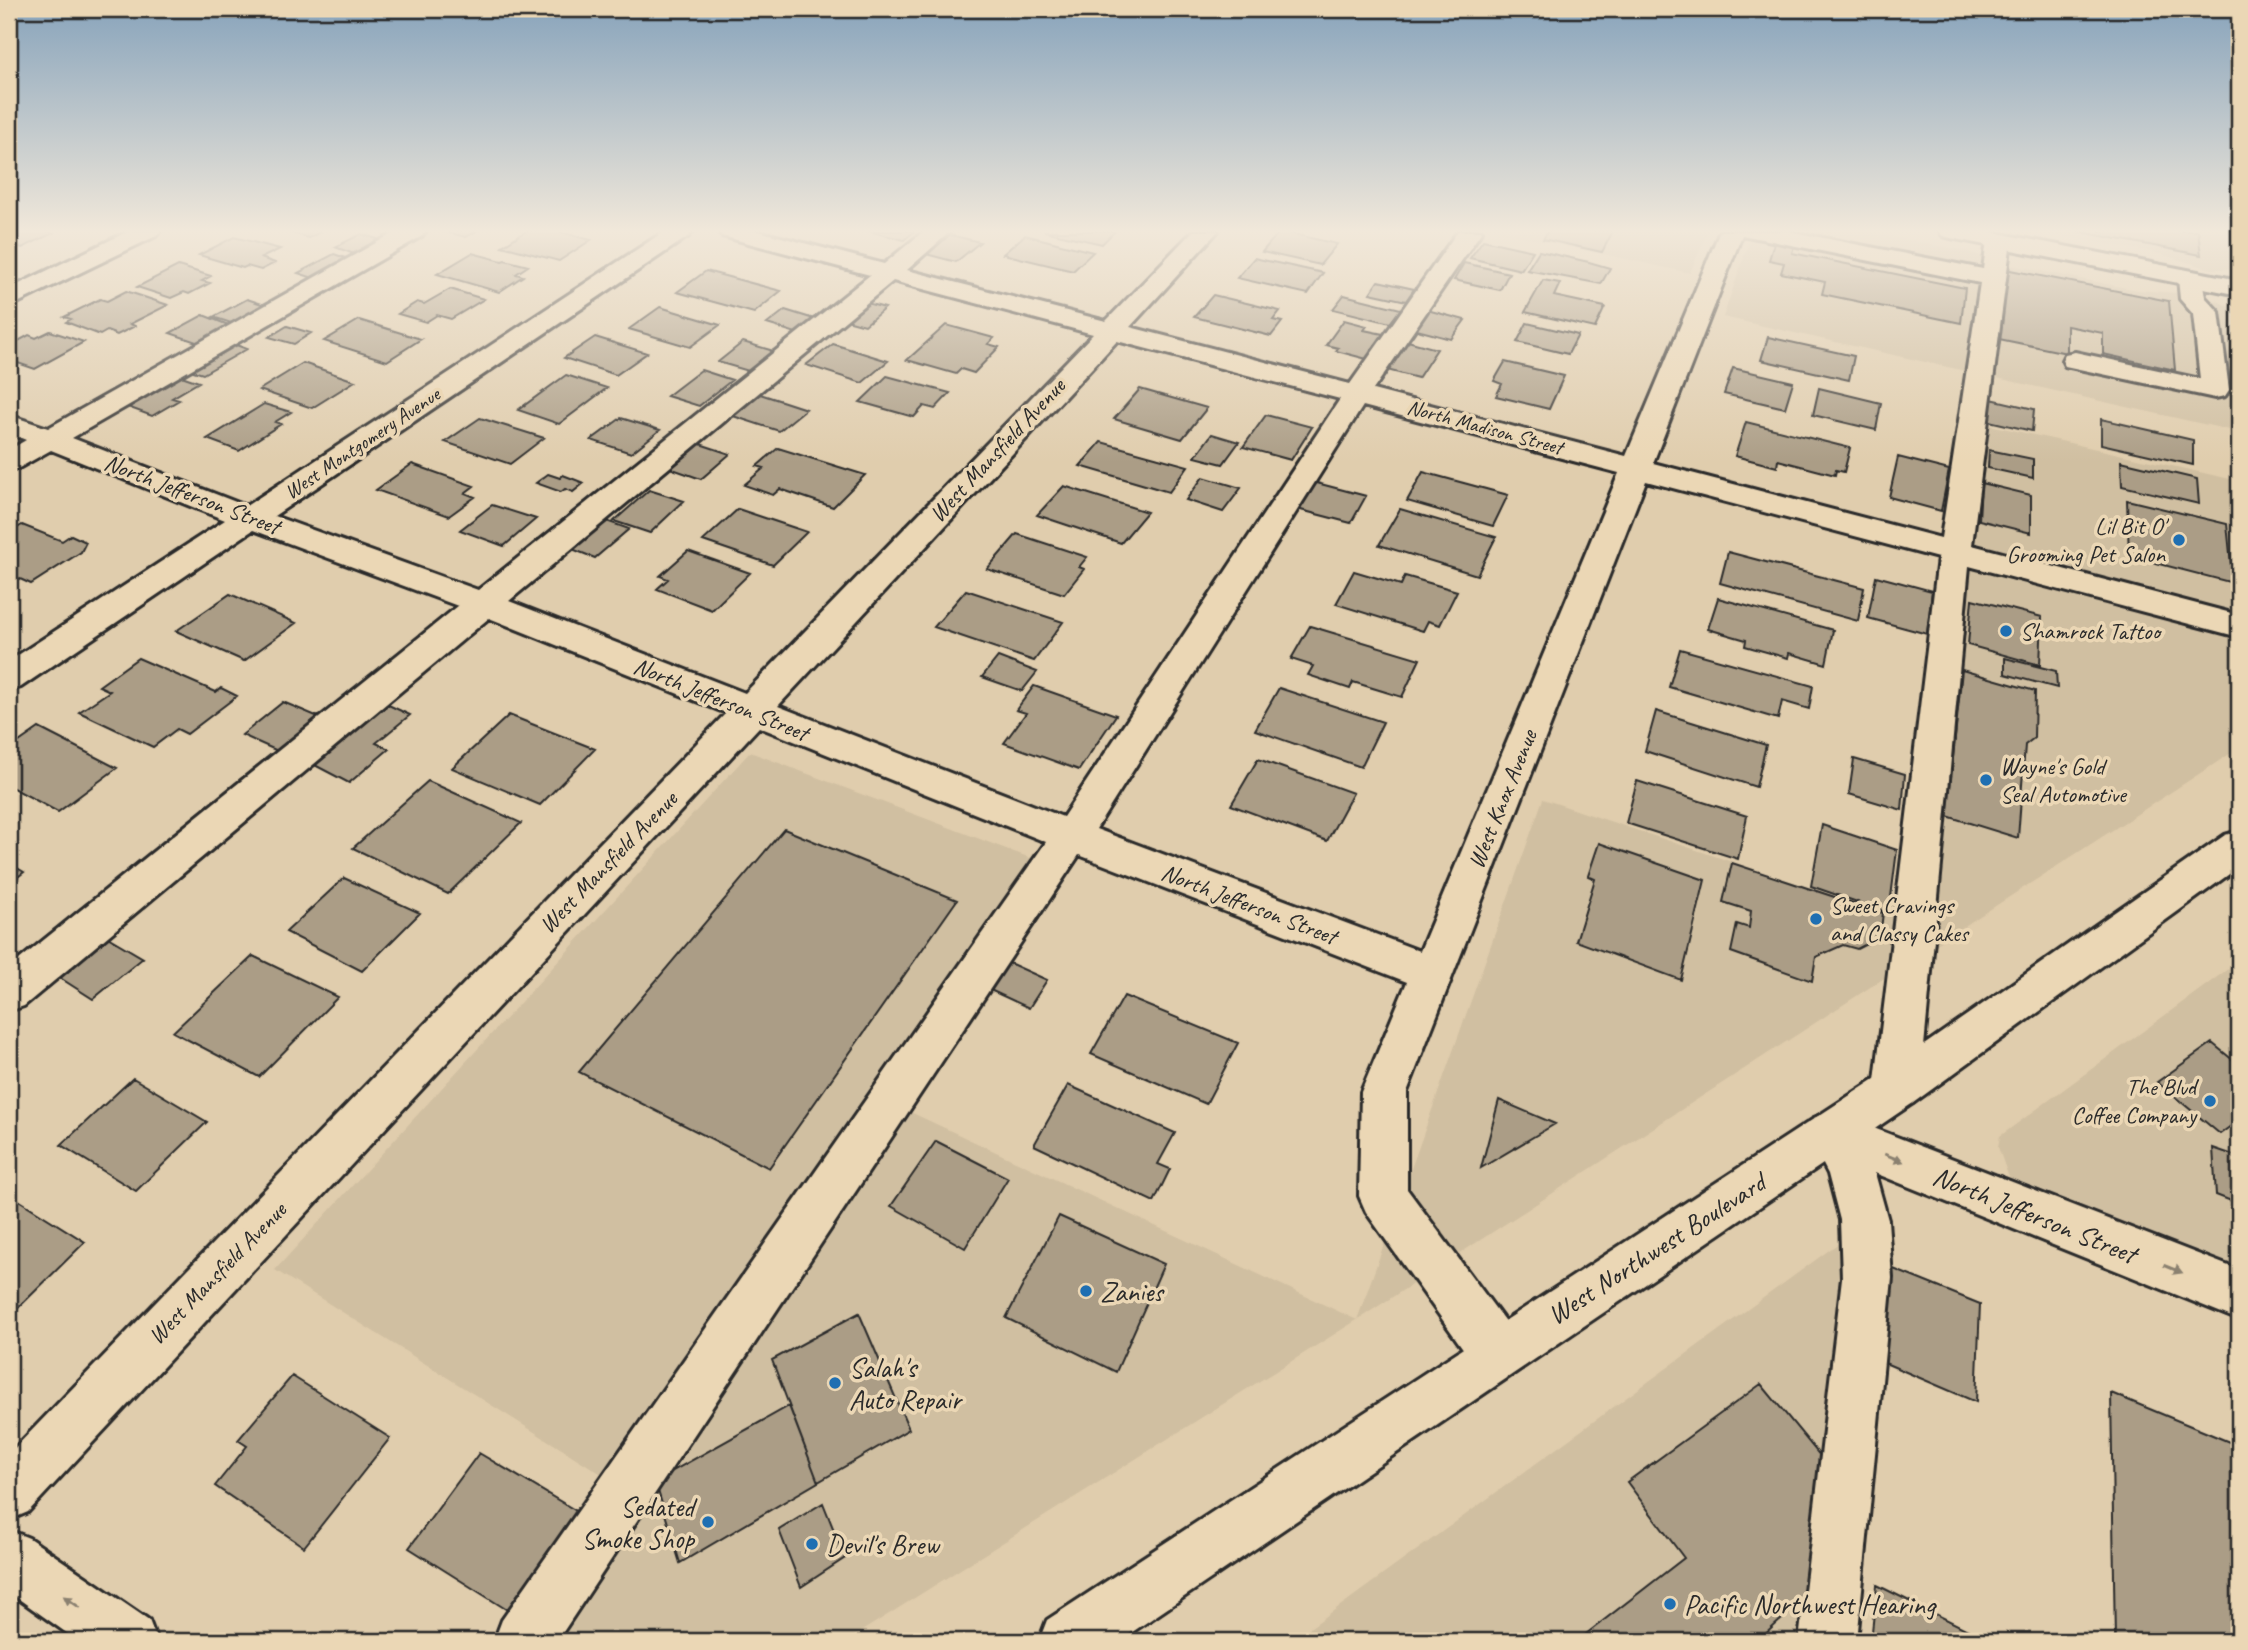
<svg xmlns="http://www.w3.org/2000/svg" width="2248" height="1650" font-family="Caveat,sans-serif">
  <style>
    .built { fill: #d0bfa1 }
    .building { fill: #ab9d86; stroke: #2b2b2b; stroke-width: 2 }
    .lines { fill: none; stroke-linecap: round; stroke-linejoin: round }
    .minor-casing { stroke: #2b2b2b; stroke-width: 6 }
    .major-casing { stroke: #2b2b2b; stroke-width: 6 }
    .minor { fill: #ebd7b5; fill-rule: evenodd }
    .major { fill: #ebd7b5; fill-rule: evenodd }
    .oneway { fill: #8b8170 }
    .poi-dot { fill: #1f6fb2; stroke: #ebd7b5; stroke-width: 2.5 }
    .labels { text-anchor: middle; stroke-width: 7; stroke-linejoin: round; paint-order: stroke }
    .far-street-label { font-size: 21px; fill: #2b2b2b; stroke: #ebd7b5 }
    .street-label { font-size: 24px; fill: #2b2b2b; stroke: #ebd7b5 }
    .poi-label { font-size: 24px; fill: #2b2b2b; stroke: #ebd7b5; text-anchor: start }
    .near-street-label { font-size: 28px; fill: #2b2b2b; stroke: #ebd7b5 }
    .near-poi-label { font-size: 28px; fill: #2b2b2b; stroke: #ebd7b5; text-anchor: start }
  </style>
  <rect width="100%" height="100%" fill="#e0cdad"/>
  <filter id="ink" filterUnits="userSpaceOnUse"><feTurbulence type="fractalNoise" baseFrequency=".0143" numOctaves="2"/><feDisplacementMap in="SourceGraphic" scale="14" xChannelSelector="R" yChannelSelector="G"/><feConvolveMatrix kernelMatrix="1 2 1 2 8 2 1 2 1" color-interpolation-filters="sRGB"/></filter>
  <g filter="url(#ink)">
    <path class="built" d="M1497,231H1708L1690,273Z
      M1753,231H1864L1965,251L2010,265L2137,290L2177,293L2217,301L2239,311V432L1723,317Z
      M2033,231H2227L2229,247L2238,256L2239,263L2229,269H2211L2153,252Z
      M1958,418L2239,481V748L1357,1320L846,1641H559L648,1503L275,1270L750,752L1062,870L906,1110L1357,1320L1543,799L1898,917Z
      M2239,961V1278L2036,1198L2021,1190L2008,1175L1998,1147L2000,1136Z
      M1854,1232L1806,1641H1292Z"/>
    <path class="building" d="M9,231H45L53,233L22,248L9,243Z
      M285,231H322L309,238Z
      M442,231H477L466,237Z
      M526,231H556L591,240L559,261L502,246Z
      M868,231H915L904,240Z
      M1044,231H1115L1102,244Z
      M1280,231L1337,244L1320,265L1262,252Z
      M1548,231H1613L1602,252L1543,239Z
      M2076,231H2198L2201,255Z
      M361,234L381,240L354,254L335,247Z
      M946,234L980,242L956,262L922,253Z
      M1025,235L1093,252L1073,271L1003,254Z
      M234,237L280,249L261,258L275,263L261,270L247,266L243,268L199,255Z
      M1483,240L1533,251L1521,270L1470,258Z
      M1774,243L1794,246L1792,253L1965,288L1961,323L1822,294L1825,282L1781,273L1784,263L1769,260Z
      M1539,251L1589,262L1610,268L1601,284L1527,270Z
      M472,253L502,261L505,260L528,266L516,274L523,276L499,292L437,274Z
      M334,254L348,259L313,278L298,273Z
      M1254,258L1323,273L1308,294L1237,278Z
      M1464,263L1509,273L1500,290L1454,280Z
      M178,266L211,276L202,281L210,283L189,294L184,292L171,298L137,287Z
      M2000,268L2169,301L2175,370L2103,354V333L2067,326V353L1994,338Z
      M706,271L781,291L754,313L677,292Z
      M1543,280L1560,283L1554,296L1605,307L1595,328L1525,312Z
      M1378,281L1414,289L1406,301L1370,293Z
      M450,289L484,299L451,319L437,315L426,322L398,314L417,302L424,304Z
      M126,291L168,305L130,324L135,326L117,335L107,331L100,335L66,322L71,319L64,317L100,299L107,301Z
      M1213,295L1280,311L1273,320L1282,322L1271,336L1194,317Z
      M1344,295L1401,309L1390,323L1333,309Z
      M247,299L265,305L231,323L213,317Z
      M863,302L885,308L865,325L843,319Z
      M660,307L720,325L690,347L629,329Z
      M785,310L814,319L796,333L767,324Z
      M1427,310L1465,320L1451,339L1413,329Z
      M203,315L231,326L199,343L170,333Z
      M359,320L421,339L387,361L324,341Z
      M1344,320L1367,326L1364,330L1383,334L1367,359L1336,351L1338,348L1326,345Z
      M1527,323L1578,335L1568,354L1517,342Z
      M946,325L994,338L988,344L999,347L974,373L961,369L956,374L907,360Z
      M287,326L311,333L294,344L269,337Z
      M50,331L84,342L35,369L9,360V352L13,349L9,346L29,335L36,338Z
      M595,337L647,353L616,375L564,358Z
      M1768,337L1854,356L1849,380L1761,360Z
      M1404,340L1437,349L1418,378L1383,369Z
      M228,342L247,349L203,374L183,368Z
      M743,342L777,352L752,372L718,362Z
      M833,344L888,361L862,383L806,365Z
      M1505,362L1564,376L1549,409L1496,396L1502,384L1494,381Z
      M303,363L355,381L312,408L259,390Z
      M1733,368L1793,382L1785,408L1724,394Z
      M701,370L732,380L699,406L667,396Z
      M173,373L199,382L172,398L179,400L152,416L122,405Z
      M566,375L607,388L559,424L518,410Z
      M887,376L950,393L935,409L924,406L914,417L860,402Z
      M1819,388L1881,403L1876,430L1813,415Z
      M1140,389L1207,408L1182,439L1114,419Z
      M757,393L806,409L779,431L730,415Z
      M1991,399L2034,409L2032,431L1989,421Z
      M264,404L291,412L275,422L281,424L239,451L207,439Z
      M1266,415L1312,427L1291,460L1243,447Z
      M480,418L544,438L510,464L445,442Z
      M621,418L660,430L631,453L591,440Z
      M2101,419L2193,440V465L2101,444Z
      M1746,422L1850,448L1844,472L1836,470L1835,475L1778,460L1777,467L1735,456Z
      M1212,434L1239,442L1223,464L1195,457Z
      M694,442L730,454L701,479L664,466Z
      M1101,442L1188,466L1169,492L1080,466Z
      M778,448L865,475L833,507L780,489L773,495L744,485L764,468L757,466Z
      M1989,450L2033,459V478L1988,468Z
      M1898,457L1949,470L1941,511L1889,497Z
      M2121,461L2197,479L2199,504L2122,486Z
      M412,464L474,486L465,493L475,497L449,516L376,490Z
      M1423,472L1508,495L1493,526L1407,501Z
      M548,474L560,478L563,475L584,483L573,492L565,489L561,492L536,483Z
      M1203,477L1241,488L1223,512L1186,500Z
      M1313,482L1366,496L1351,523L1297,509Z
      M1981,483L2031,495V533L1979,520Z
      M1064,486L1147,512L1121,543L1037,515Z
      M649,490L684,501L650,533L614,521Z
      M2127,500L2227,524L2233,583L2129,556Z
      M492,505L536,519L504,546L460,530Z
      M738,509L807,532L773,565L703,541Z
      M1400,509L1496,537L1477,575L1379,545Z
      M601,519L629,529L595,558L567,547Z
      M22,525L62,541L71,535L86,542L81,552L31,584L9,574V533Z
      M1017,534L1087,557L1079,567L1084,569L1064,594L987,569Z
      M688,551L750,573L712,610L657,589L668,579L660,576Z
      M1728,552L1864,588L1858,621L1720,583Z
      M1354,571L1401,585L1405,576L1457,591L1440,625L1428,621L1423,631L1336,604Z
      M1876,576L1932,591L1927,634L1868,618Z
      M966,590L1063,622L1034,661L934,627Z
      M230,594L296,623L244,661L176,631Z
      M1718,598L1833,630L1826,664L1789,653L1788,658L1745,646L1746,640L1708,629Z
      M1972,599L2042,617L2040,665L1968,645Z
      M1310,626L1420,659L1402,697L1353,682L1350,689L1308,675L1313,666L1291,659Z
      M1680,649L1813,686L1809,709L1782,701L1778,719L1669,687Z
      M998,657L1037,672L1022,691L982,677Z
      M138,658L216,692L221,688L237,696L187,734L177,729L153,747L79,712L110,691L99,686Z
      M2005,658L2056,671L2057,688L2005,674Z
      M1962,670L2035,691L2034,738L2025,745L2018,838L1947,816Z
      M1034,686L1116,715L1079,770L1004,743L1026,713L1016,710Z
      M1279,688L1383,722L1361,767L1255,730Z
      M283,702L321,718L280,752L242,735Z
      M382,702L410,715L376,743L389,749L349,783L307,761Z
      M1656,711L1766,745L1756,787L1645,751Z
      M509,715L595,749L540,805L452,768Z
      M39,728L117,768L58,812L9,786V749Z
      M1258,759L1353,793L1327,841L1231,805Z
      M1854,759L1905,774L1902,810L1849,794Z
      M428,781L521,823L448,894L353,848Z
      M1637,781L1747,816L1738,859L1626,823Z
      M1822,825L1897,850L1889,913L1811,886Z
      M784,829L957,900L769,1168L579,1072Z
      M1599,843L1705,880L1681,980L1576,941L1595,879L1588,876Z
      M9,863L24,872L9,884Z
      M1732,863L1883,913L1880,937L1857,949L1843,945L1816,957L1812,981L1731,952L1737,924L1749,928L1751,911L1723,902Z
      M344,878L420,913L362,971L286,932Z
      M106,936L143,958L93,999L57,976Z
      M253,956L338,997L259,1077L173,1032Z
      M1007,962L1047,980L1029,1008L988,989Z
      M1124,996L1238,1043L1206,1104L1091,1054Z
      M2212,1043L2239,1065V1120L2220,1134L2157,1082Z
      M133,1078L207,1122L136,1191L61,1145Z
      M1068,1085L1175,1133L1158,1164L1170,1169L1154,1202L1034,1145Z
      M1499,1100L1555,1124L1481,1168Z
      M936,1141L1008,1178L965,1248L891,1206Z
      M2213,1148L2239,1157V1204L2216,1195Z
      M9,1194L85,1242L9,1317Z
      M1059,1216L1164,1264L1116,1372L1006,1318Z
      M1886,1266L1980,1304L1976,1402L1878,1360Z
      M859,1313L909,1429L818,1482L772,1360Z
      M292,1376L390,1438L304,1547L215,1486L247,1446L238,1440Z
      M1761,1384L1822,1458L1816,1588L1761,1638L1764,1641H1577L1684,1558L1627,1482Z
      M2111,1393L2239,1446V1641H2115Z
      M789,1406L818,1482L680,1563L655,1481Z
      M479,1453L578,1512L512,1613L409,1548Z
      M823,1503L845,1558L801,1587L779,1530Z
      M1877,1585L1970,1631L1969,1641H1871Z"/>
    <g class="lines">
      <g class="minor-casing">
        <path id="minor" d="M129,231H160L156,236L9,307V289Z
          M397,231H426L422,236L72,438L246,506L665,231H693L689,236L274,516L478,590L870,275L722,236L718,231H758L884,264L924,231H951L907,270L1106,321L1193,231H1218L1130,327L1350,384L1458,231H1482L1373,390L1626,456L1720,231H1788L1983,269L1987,240L1991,235L1999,233L2007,235L2011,240L1972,545L2239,615V637L1969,566L1920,1089L1913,1103L1897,1110L1881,1103L1874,1089L1938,558L1646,481L1407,1092V1189L1515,1335L1523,1353L1515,1371L1497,1379L1479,1371L1366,1212L1359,1196L1361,1092L1407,982L1079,855L557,1641H494L502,1620L1046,842L759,727L28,1512L9,1520V1454L726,713L489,618L24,1006L9,1011V968L458,606L253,530L21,687L9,690V661L225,520L51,450L19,468L9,471V450L26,440L9,433V415L48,428ZM1742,235L1980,283L1941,538L1653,463ZM893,281L1093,334L745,693L509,601ZM1117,341L1340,399L1063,817L778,706ZM1363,406L1619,473L1420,951L1096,829Z
          M2190,271L2199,273L2202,278L2205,297L2219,312L2229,390L2225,396L2215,398L2065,366L2062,360L2065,354L2075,352L2200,379L2193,314L2180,299L2178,278L2181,273Z
          M1830,1111L2239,1270V1320L1875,1173L1888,1220L1892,1278L1857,1641H1799L1842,1278L1840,1220L1828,1174L1807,1133L1814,1118Z
          M9,1530L29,1538L149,1620L157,1641H78L9,1592Z"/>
      </g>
      <g class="major-casing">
        <path id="major" d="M1939,231H1987L2239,280V295L1951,238L1943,236Z
          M2239,831V867L1913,1103L1119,1641H1039L1047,1620L1881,1075L2225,835Z"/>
      </g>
      <use href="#minor" class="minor"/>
      <use href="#major" class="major"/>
    </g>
    <defs><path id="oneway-solid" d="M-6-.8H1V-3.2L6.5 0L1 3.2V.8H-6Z" transform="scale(1.75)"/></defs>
    <g class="oneway">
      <use href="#oneway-solid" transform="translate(1894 1158) rotate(22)"/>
      <use href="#oneway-solid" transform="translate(2173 1269) rotate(22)"/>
      <use href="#oneway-solid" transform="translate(72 1602) rotate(-145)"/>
    </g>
  </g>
  <linearGradient id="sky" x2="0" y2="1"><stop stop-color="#87a3bb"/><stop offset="0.5" stop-color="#f1e8da"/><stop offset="1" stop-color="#f1e8da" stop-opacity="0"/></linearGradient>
  <rect width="2248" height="462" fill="url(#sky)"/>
  <g class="poi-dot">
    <circle cx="2179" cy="540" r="7"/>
    <circle cx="2006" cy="631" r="7"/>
    <circle cx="1986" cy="780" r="7"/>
    <circle cx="1816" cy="919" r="7"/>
    <circle cx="2210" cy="1101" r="7"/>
    <circle cx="1086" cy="1291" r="7"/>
    <circle cx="835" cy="1383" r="7"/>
    <circle cx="708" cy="1522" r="7"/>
    <circle cx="812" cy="1544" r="7"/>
    <circle cx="1670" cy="1604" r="7"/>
  </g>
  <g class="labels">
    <g class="far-street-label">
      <text transform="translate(1485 427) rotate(15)" y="7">North Madison Street</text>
      <text transform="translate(362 443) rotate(-34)" y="7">West Montgomery Avenue</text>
    </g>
    <g class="street-label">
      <text transform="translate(997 450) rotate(-47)" y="8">West Mansfield Avenue</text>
      <text transform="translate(192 494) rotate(21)" y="8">North Jefferson Street</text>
      <text transform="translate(721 699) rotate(22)" y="8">North Jefferson Street</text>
      <text transform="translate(1502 799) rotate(-68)" y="8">West Knox Avenue</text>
      <text transform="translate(608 862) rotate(-46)" y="8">West Mansfield Avenue</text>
      <text transform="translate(1249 904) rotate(21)" y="8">North Jefferson Street</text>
      <text transform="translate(217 1273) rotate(-46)" y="8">West Mansfield Avenue</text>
    </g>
    <g class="poi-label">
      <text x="2165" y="534" text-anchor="end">Lil Bit O'<tspan x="2165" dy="28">Grooming Pet Salon</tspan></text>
      <text x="2020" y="639">Shamrock Tattoo</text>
      <text x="2000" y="774">Wayne's Gold<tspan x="2000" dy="28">Seal Automotive</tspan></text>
      <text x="1830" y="913">Sweet Cravings<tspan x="1830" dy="28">and Classy Cakes</tspan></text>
      <text x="2196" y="1095" text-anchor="end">The Blvd<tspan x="2196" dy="28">Coffee Company</tspan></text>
    </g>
    <g class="near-street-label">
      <text transform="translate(2035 1214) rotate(22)" y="10">North Jefferson Street</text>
      <text transform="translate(1656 1248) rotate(-33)" y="10">West Northwest Boulevard</text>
    </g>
    <g class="near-poi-label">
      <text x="1100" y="1301">Zanies</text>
      <text x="849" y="1377">Salah's<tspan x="849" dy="32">Auto Repair</tspan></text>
      <text x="694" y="1516" text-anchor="end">Sedated<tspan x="694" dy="32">Smoke Shop</tspan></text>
      <text x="826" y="1554">Devil's Brew</text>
      <text x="1684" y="1614">Pacific Northwest Hearing</text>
    </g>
  </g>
  <rect width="2248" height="1650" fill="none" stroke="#ebd7b5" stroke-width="35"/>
  <rect x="18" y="18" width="2213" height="1615" fill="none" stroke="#2b2b2b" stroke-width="2.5" filter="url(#ink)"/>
</svg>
